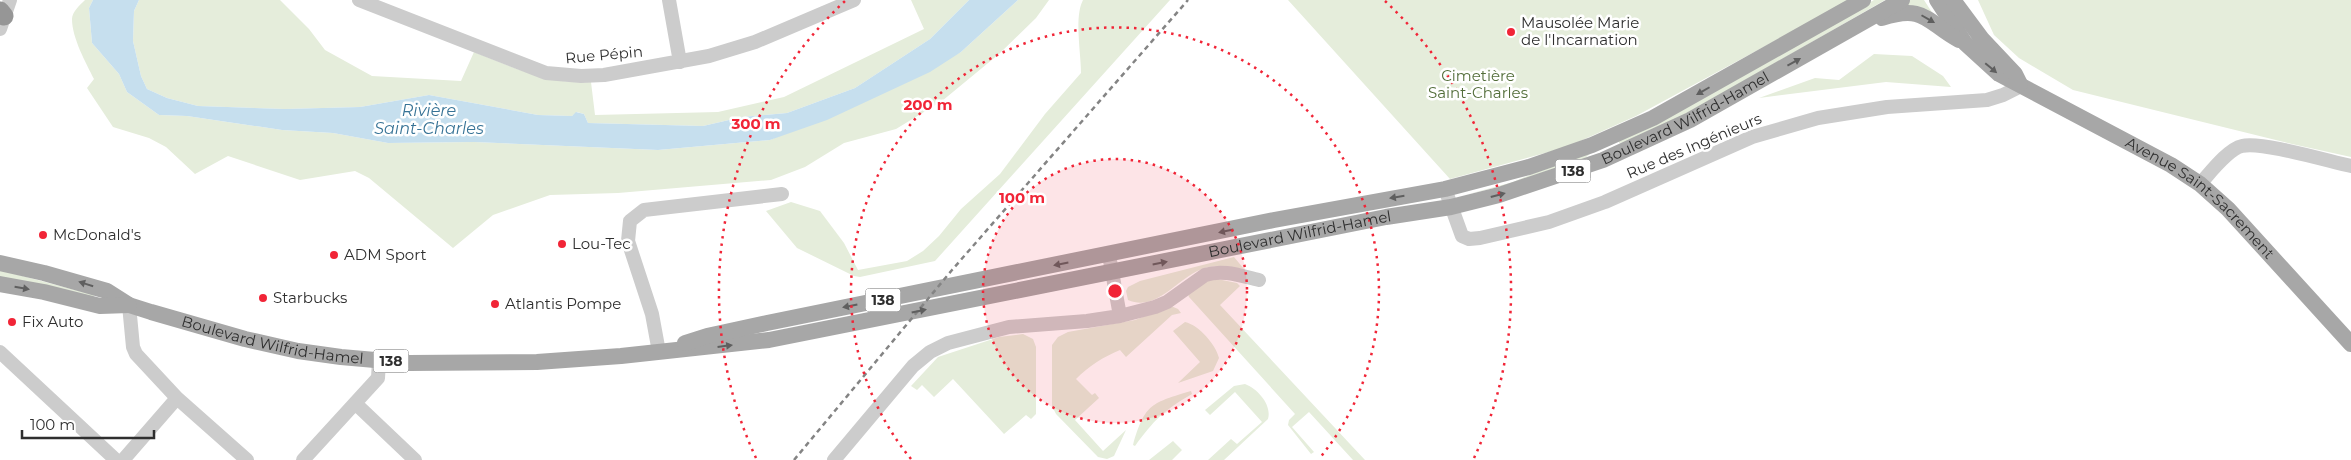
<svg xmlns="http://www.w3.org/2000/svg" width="2351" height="460" font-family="Montserrat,sans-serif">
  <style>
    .green { fill: #e5eddb }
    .water { fill: #c6dfee }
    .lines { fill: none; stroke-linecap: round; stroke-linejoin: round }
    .minor { stroke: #ccc; stroke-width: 14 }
    .major { stroke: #a7a7a7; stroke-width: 16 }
    .highway { stroke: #969696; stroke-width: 19 }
    .rail { stroke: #848484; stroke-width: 2.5; stroke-dasharray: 5 4; stroke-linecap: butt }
    .oneway { fill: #5f5f5f }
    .ring { fill: none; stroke: #f12537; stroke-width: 2.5; stroke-dasharray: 2.5 5 }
    .poi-dot { fill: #f12537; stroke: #fff; stroke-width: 2 }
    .labels { text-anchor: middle; stroke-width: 5; stroke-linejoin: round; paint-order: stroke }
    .shield { fill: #fff; stroke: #6d6d6d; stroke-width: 1 }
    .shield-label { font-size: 14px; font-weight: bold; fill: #2f2f2f }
    .poi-label { font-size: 15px; fill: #2f2f2f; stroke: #fff; text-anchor: start }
    .street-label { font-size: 15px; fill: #2f2f2f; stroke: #fff }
    .park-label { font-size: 15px; fill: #526d39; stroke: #fff }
    .water-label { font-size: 16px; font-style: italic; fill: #377396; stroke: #fff }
    .centre { fill: #f12537; stroke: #fff; stroke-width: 2.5 }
    .ring-label { font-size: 15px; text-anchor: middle; font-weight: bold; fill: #f12537; stroke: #fff; stroke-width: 5; stroke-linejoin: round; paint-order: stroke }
  </style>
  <rect width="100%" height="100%" fill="#fff"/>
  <path class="green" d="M85,0H93L89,8L92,43L119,74L127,92L159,115L187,116L282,130L333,133L388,143L474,142L658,150L770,140L961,52L1018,0H1049L1036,18L999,54L942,101L896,129L844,143L805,167L771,180L618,193L550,195L493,215L453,248L369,178L355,171L300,180L228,156L195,174L166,147L149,138L113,127L87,88L94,79C86,63 72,38 72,19C72,12 80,5 85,0Z
    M139,0H280L309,29L325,50L372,76L461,81L474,52C513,67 549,85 591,82L595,115L718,112L784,97L924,29L911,0H969L930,39L855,88L787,113L742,117L703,126L588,123L584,114L577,112L572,116L538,115L429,95L360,107L285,109L198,106L167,98L147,89L141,76L133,41L134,11Z
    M1083,0H1170L935,261L860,277L854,276L797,248L766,211L791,202L820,211L844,243L858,270L907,261L923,251L939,236L961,209L1000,174L1045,114L1081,73C1081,53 1074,17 1083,0Z
    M1288,0H1850L1636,116L1567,147L1450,179Z
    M1874,0H1885L1690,112L1628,142L1619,143V139Z
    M1910,0H1924L1933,14L1903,5Z
    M1978,0H2351V157L2292,144L2073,90L2019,58L1994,35Z
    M1874,54L1912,56L1943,76L1951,87L1886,82L1759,98L1815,78L1839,80Z
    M1591,153L1585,158L1523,181L1465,195L1513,182L1568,159Z
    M1234,257L1244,269C1230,267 1218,264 1205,268C1179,275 1158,313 1128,300L1126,291L1128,287L1140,281Z
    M0,270L94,295L93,298L0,277Z
    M1217,279L1237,283L1240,286L1220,305L1365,460H1353L1309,412L1292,427L1314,452L1311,454L1288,425L1289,420L1295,414L1189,297L1188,294L1209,280Z
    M1171,306L1178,309L1181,313L1172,315L1126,357L1120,350C1103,357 1089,366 1076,379L1092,395L1095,393L1099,398L1075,420L1103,451L1126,430L1114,456L1107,459L1098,457L1056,414L1052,406V345L1058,337L1068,332L1135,320Z
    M1185,322C1199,325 1216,345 1219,358L1213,371L1178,383L1200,362L1173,331Z
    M1023,334L1033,339L1036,347V414L1031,419L1026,415L1004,434L953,379L934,397L922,385L917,390L911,386L938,357L999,337Z
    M1245,384C1258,389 1272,405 1268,419L1224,460H1208L1231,439L1237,444L1262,422L1235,392L1210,415L1205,410L1234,386Z
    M1191,391L1192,394C1164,410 1154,420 1135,446L1133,445C1145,403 1152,403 1191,391Z
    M1173,441L1182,450L1172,460H1149Z"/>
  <path class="water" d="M93,0H139L134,11L133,41L141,76L147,89L167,98L198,106L285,109L360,107L429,95L538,115L572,116L576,112L584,114L588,123L703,126L742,117L787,113L855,88L930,39L969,0H1018L961,52L930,72L827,120L770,140L658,150L474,142L388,143L333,133L282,130L187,116L159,115L127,92L119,74L92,43L89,8Z"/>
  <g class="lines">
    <path class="minor" d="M359,0L546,73L581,76L604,75L709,56L755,42L854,0
      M669,0L680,62
      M0,29L10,0
      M2200,184C2210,173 2228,149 2242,146C2261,141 2328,161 2351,166
      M1445,189L1462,236L1469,239L1480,238L1549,222L1605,202L1752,137L1818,118L1887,107L1987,100L2003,95L2021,86
      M1109,255L1120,316
      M129,305L133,347L136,354L177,398L247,460
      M0,352L116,460
      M659,352L652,314L628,241L630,221L644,210L782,194
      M356,404L415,460
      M123,460L177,398
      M303,460L378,378L379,361
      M834,460L913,366L930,352L948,343L1009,327L1087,321L1120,316L1155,307L1167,302L1205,275C1223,269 1241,276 1259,280"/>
    <g class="major">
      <path id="s1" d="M1937,0L1965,43L1999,74L2171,165L2200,184L2228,209L2351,344"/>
      <path d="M1953,0L1982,39L2015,74L2020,84"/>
      <path d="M1882,18C1925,4 1926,22 1959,40"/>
      <path id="s2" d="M0,263L44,273L107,291L129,305L151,312L245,339L298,351L341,357L409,363L537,362L621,356L769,340L1386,217L1451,207L1499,195L1603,160L1690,120L1902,0"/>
      <path d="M0,284L44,292L100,306L129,305"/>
      <path d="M685,343L707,336L767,323L1274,220L1445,189L1529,167L1592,145L1653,118L1863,0"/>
    </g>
    <path class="highway" d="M0,11L4,16"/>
    <path class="rail" d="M794,460L952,270L1188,0"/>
  </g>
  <defs><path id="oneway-solid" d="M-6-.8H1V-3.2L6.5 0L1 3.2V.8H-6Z" transform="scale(1.25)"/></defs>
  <g class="oneway">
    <use href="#oneway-solid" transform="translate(1928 19) rotate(30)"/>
    <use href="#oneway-solid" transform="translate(1794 62) rotate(-29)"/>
    <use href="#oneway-solid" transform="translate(1991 68) rotate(40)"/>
    <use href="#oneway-solid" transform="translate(1703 91) rotate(150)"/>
    <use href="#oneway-solid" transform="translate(1498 195) rotate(-15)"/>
    <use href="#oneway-solid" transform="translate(1397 197) rotate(171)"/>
    <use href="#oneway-solid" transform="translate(1226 231) rotate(168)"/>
    <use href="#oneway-solid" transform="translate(1160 263) rotate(-11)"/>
    <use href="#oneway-solid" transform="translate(1061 264) rotate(169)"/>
    <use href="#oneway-solid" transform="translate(86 284) rotate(-163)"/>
    <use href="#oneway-solid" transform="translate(22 288) rotate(10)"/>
    <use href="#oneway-solid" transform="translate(850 306) rotate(169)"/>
    <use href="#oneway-solid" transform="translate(919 311) rotate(-12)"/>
    <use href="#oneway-solid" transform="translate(725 346) rotate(-7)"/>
  </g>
  <circle cx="1115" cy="291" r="132" fill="#f12537" fill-opacity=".12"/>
  <g class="ring">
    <circle cx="1115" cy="291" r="132"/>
    <path d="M911 459A264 264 0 1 1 1319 459"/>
    <path d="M756 458A396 396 0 0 1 845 1M1385 1A396 396 0 0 1 1474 458"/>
  </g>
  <g class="poi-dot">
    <circle cx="1511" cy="32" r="5"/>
    <circle cx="43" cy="235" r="5"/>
    <circle cx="562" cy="244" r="5"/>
    <circle cx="334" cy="255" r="5"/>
    <circle cx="263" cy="298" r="5"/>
    <circle cx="495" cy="304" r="5"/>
    <circle cx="12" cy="322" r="5"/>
  </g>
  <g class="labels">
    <g class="shield">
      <rect x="1555.5" y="159.5" width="35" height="23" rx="4"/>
      <rect x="865.5" y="288.5" width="35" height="23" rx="4"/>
      <rect x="373.5" y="349.5" width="35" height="23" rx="4"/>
    </g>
    <g class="shield-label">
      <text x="1573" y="176">138</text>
      <text x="883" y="305">138</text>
      <text x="391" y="366">138</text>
    </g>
    <g class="poi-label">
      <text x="1521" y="28">Mausolée Marie<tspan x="1521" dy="17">de l'Incarnation</tspan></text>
      <text x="53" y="240">McDonald's</text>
      <text x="572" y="249">Lou-Tec</text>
      <text x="344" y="260">ADM Sport</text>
      <text x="273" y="303">Starbucks</text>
      <text x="505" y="309">Atlantis Pompe</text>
      <text x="22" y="327">Fix Auto</text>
    </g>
    <g class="street-label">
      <text transform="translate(604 55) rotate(-5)" y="5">Rue Pépin</text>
      <text dy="5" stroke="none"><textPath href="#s2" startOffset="1731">Boulevard Wilfrid-Hamel</textPath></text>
      <text transform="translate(1694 146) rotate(-23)" y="5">Rue des Ingénieurs</text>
      <text dy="5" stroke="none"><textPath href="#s1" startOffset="335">Avenue Saint-Sacrement</textPath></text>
      <text dy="5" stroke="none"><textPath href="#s2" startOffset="1326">Boulevard Wilfrid-Hamel</textPath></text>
      <text dy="5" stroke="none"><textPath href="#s2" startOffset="285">Boulevard Wilfrid-Hamel</textPath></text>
    </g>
    <g class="park-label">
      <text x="1478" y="81">Cimetière<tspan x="1478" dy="17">Saint-Charles</tspan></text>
    </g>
    <g class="water-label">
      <text x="429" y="116">Rivière<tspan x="429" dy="18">Saint-Charles</tspan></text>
    </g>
  </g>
  <circle cx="1115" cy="291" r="8" class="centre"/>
  <g class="ring-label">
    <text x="928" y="110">200 m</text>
    <text x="756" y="129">300 m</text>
    <text x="1022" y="203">100 m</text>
  </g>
  <path d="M22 430v8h132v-8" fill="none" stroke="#2f2f2f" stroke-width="2.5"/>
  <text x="30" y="430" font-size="15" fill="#2f2f2f" stroke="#ffffff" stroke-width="4" paint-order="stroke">100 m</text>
</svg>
